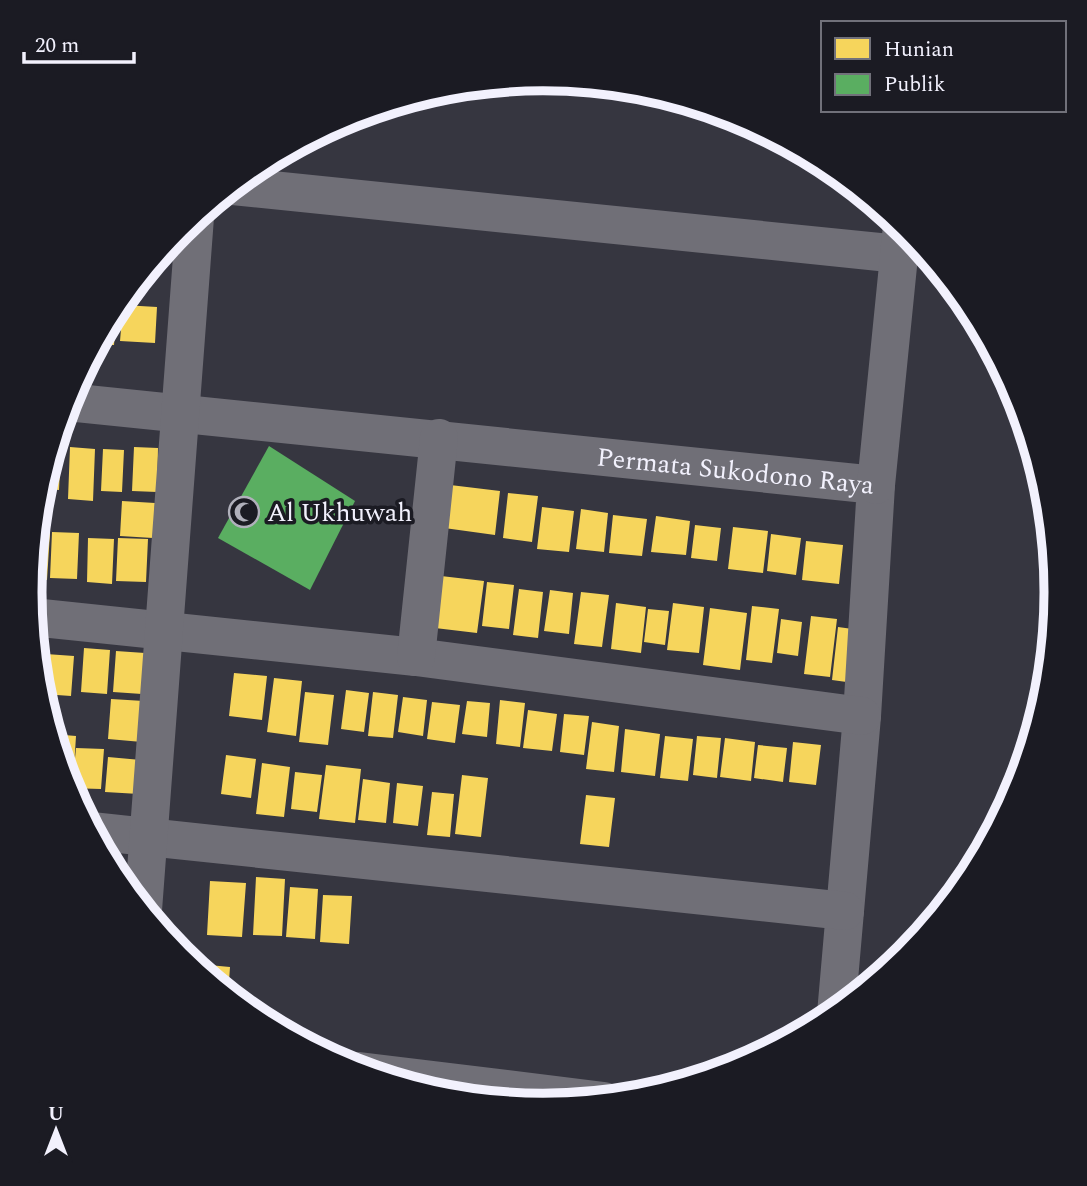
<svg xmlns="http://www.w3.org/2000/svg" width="1087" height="1186" font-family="Spectral,serif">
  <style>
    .homes { fill: #f6d55c }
    .public { fill: #5aae61 }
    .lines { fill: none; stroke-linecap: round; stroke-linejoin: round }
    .minor { stroke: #706f77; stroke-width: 38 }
    .labels { text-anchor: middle; stroke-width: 7; stroke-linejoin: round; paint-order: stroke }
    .street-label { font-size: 26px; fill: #f2f1fd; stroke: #1b1b23 }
    .poi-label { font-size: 26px; fill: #f2f1fd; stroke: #1b1b23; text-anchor: start }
    .rim { fill: none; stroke: #f2f1fd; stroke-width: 9 }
  </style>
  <rect width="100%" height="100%" fill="#363640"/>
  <path class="homes" d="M181,229L187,258L161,257L162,252Z
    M123,305L157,307L155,343L120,341Z
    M117,307L114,345L97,344Z
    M70,447L95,449L93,501L68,499Z
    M134,447L158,448L157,492L132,491Z
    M53,449H61L59,490L41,489Z
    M103,449L124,450L122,492L101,491Z
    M442,484L500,491L495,535L437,527Z
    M508,493L538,496L532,542L503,538Z
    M122,501L155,503L153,538L120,536Z
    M542,507L574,511L569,552L537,549Z
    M581,509L608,513L604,552L576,549Z
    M613,515L647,519L642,556L609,553Z
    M656,516L690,521L686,555L651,552Z
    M695,525L721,528L717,561L691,558Z
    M733,527L768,531L763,573L728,569Z
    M52,532L79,533L77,579L50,578Z
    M36,533H50L47,580L31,579Z
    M771,534L801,538L796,575L767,571Z
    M88,538L114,539L112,584L87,582Z
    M118,538L148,539L146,582L116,581Z
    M806,541L843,545L839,584L802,580Z
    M441,576L484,581L477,633L435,628Z
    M487,582L514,585L509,629L482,626Z
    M519,589L543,592L538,638L513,635Z
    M550,590L573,593L569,634L544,631Z
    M581,592L609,595L602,647L574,644Z
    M616,603L646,607L641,653L611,649Z
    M673,603L704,607L699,653L667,650Z
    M752,606L779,609L772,663L746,660Z
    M710,608L747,613L740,670L703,665Z
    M648,609L669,611L665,645L644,642Z
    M811,616L837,619L830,677L804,674Z
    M781,619L802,622L798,656L777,653Z
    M838,627L860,630L854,683L832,680Z
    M35,646L41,647L39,673H38Z
    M84,648L110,650L107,694L81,692Z
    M116,651L145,653L142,694L113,692Z
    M46,654L74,656L71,696L43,694Z
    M234,673L267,676L262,720L229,716Z
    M274,678L302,681L296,736L267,732Z
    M346,690L369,693L364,732L341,729Z
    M305,692L334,695L328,745L299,742Z
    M373,692L398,695L393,738L368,736Z
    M403,697L427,700L423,736L398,732Z
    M111,699L144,701L142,742L108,739Z
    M500,700L525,703L520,747L496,744Z
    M467,701L490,703L487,737L462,734Z
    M432,702L460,705L455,743L427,739Z
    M528,710L557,714L552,751L523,748Z
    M564,714L589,716L584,755L560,752Z
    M592,722L619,726L614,772L586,769Z
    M625,729L660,734L655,776L621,772Z
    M52,734L76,736L74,768L76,748L104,749L101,789L68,788Z
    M665,736L693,739L688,781L660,778Z
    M697,736L721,738L717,778L693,775Z
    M725,738L755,742L751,781L720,777Z
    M793,742L821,745L816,785L789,782Z
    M758,745L787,748L783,782L754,778Z
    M226,755L256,759L251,798L221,794Z
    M108,757L141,760L139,794L105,792Z
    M262,763L290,767L284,817L256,814Z
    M326,765L361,769L355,823L319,819Z
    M295,772L322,775L317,812L291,809Z
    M462,775L488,778L481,837L455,834Z
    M363,779L390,783L386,823L358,820Z
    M397,783L423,786L418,826L393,823Z
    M432,792L454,794L450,837L427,835Z
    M586,795L615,798L609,847L580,844Z
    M110,867L129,868L127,892L116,878Z
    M256,877L285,879L282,936L253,935Z
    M210,881L246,883L242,937L207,935Z
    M290,887L318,889L315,939L286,937Z
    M323,895L352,896L349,944L320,942Z
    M198,964L230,967L228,996L198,971Z"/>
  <path class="public" d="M269,446L355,501L310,590L218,538Z"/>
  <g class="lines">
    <g class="minor">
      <path d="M233,186L899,254"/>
      <path id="s1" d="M67,402L876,485L862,716L836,1014"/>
      <path d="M876,485L902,226"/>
      <path d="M32,617L416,657L862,716"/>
      <path d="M416,657L439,438"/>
      <path d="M91,831L845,911"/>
      <path d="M143,910L195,217"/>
      <path d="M359,1071L604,1101"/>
    </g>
  </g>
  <defs>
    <g id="mosque-ring" transform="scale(1.575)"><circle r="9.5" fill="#1b1b23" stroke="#b0b0bb" stroke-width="1.5"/><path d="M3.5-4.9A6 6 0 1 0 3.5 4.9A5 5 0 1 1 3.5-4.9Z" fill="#b0b0bb"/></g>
  </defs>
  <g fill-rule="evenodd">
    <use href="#mosque-ring" x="244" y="512"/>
  </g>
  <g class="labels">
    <g class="street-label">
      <text dy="9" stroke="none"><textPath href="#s1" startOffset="672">Permata Sukodono Raya</textPath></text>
    </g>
    <g class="poi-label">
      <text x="267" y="521">Al Ukhuwah</text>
    </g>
  </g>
  <path d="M0 0H1087V1186H0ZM42 592a501 501 0 1 1 1002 0a501 501 0 1 1-1002 0Z" fill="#1b1b23" fill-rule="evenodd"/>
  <path class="rim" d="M42 592a501 501 0 1 1 1002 0a501 501 0 1 1-1002 0Z"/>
  <rect x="821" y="21" width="245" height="91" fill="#1b1b23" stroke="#71717a" stroke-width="2"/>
  <rect x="835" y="38" width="35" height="21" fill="#f6d55c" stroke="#71717a" stroke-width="2"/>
  <text x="884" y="56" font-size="21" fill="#f2f1fd">Hunian</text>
  <rect x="835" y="74" width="35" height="21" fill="#5aae61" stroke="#71717a" stroke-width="2"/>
  <text x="884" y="91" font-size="21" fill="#f2f1fd">Publik</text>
  <g transform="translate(56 1130)" stroke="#1b1b23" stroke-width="5" paint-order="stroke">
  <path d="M0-5L12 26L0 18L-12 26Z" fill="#f2f1fd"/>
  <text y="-10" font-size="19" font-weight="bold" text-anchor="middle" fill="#f2f1fd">U</text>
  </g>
  <path d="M24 52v10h110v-10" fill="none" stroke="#f2f1fd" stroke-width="3.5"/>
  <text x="35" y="52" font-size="21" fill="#f2f1fd" stroke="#1b1b23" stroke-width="5" paint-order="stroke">20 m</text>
</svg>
